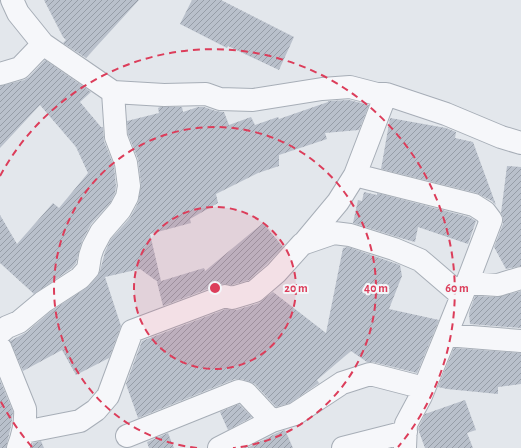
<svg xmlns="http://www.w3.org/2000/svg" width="521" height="448" font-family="'Alegreya Sans',sans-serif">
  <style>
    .building { fill: url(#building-hatch) }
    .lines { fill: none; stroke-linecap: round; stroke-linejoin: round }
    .minor-casing { stroke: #a7aeb7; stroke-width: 24 }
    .minor { stroke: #f6f7fa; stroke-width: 22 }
    .ring { fill: none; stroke: #dc3d5a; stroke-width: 2; stroke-dasharray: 7 5 }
    .centre { fill: #dc3d5a; stroke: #f3f6f9; stroke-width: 2 }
    .ring-label { font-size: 12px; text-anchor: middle; font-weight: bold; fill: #dc3d5a; stroke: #f3f6f9; stroke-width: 4; stroke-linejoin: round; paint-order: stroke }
  </style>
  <defs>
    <pattern id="building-hatch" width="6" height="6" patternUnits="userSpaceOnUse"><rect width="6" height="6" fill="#b9c0cb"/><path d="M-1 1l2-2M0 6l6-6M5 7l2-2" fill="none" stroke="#969da7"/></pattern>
  </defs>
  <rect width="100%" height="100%" fill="#e3e7ec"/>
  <path class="building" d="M44,0H139L86,58L63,43L66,40L63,37Z
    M192,0H221L294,37L279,70L228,46L227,48L180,24Z
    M45,60L91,92L80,102L101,127H103L104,141L114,166L116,186L115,193L110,203L91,224L82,241L76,263L72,268L34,294L0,263V215L17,244L53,203L59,208L88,173L76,147L40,105L0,148V86L24,80L29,77Z
    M349,100L369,105L359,130L325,133L327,139L279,155V166L258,173L216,194L218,203L190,219L191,223L150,234L161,281L204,268L205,271L263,223L283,247L267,264L249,280L232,285L221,284L163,306L157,282H158L140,269L105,277L121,326L109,358L76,375L62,350L23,371L10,341L27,332L50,312L89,286L97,277L100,271L105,252L111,239L130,218L138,203L141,184L138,159L128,134L127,121L159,113L158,108L160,107H182L183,112L198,107H204L216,111L224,112L229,125L251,117L255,125L278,117L279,119L328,102V101Z
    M390,118L446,128L456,132L455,138L473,142L496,205L492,201L477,193L381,169Z
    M507,166L521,167V266L506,269L494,247L503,224V218L501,213Z
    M364,192L377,195V193L469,217L476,221L468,244L418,227L415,242L404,239L353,223L358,200L362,201Z
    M348,247L400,265L402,276L389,309L439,320L417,373L373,362H367L351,351L317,380L319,383L290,403L276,407L255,384L242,379H235L138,418L126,384L142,341L226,309L236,310L259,303L273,292L326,333L343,248Z
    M521,291V328L470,324L469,313L475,296L497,297Z
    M454,348L521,353V384L498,387V394L447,389L438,387Z
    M0,380L13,412L11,426L6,448H0Z
    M465,400L476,430L467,433L473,448H425L418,429L425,414Z
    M239,404L252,417L228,430L220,412Z
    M285,430L293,448H247L277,433Z
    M168,433L174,448H149L147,442Z
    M41,441L44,448H31L33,443Z"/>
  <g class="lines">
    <g class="minor-casing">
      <path id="minor" d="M12,0L18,13L43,44L113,92L164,95L206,94L220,99L253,100L322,89L350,87L377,94H386L446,114L501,137L521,143
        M0,74L20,68L43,44
        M386,94L355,175L474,205L485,212L491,220L467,283L446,335L421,396L406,424L405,448
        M303,244L338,202L355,175
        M467,283L498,285L521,278
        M0,333L7,327L19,322L43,302L80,278L88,269L90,256L93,247L101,232L120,210L127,197L129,186L126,163L116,137L113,92
        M446,335L521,341
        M0,347L25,409C26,423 23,435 18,448
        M24,432L80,421L96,410L108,396L132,331L225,296L232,298L255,291L276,273L302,244L334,233L350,235L394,249L420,260L462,296
        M127,436L239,391L246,393L272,421
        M219,448L272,421L295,414L342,383L370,374L424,388
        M343,448L406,432"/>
    </g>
    <use href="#minor" class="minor"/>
  </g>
  <circle cx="215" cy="288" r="81" fill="#dc3d5a" fill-opacity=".12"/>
  <g class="ring">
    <circle cx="215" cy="288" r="81"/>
    <path d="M197 448A161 161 0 1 1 233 448"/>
    <path d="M32 447A242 242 0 0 1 0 400M0 176A242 242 0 1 1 398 447"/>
  </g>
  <circle cx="215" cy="288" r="6" class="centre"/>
  <g class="ring-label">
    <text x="296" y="292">20 m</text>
    <text x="376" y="292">40 m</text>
    <text x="457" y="292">60 m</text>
  </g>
</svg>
